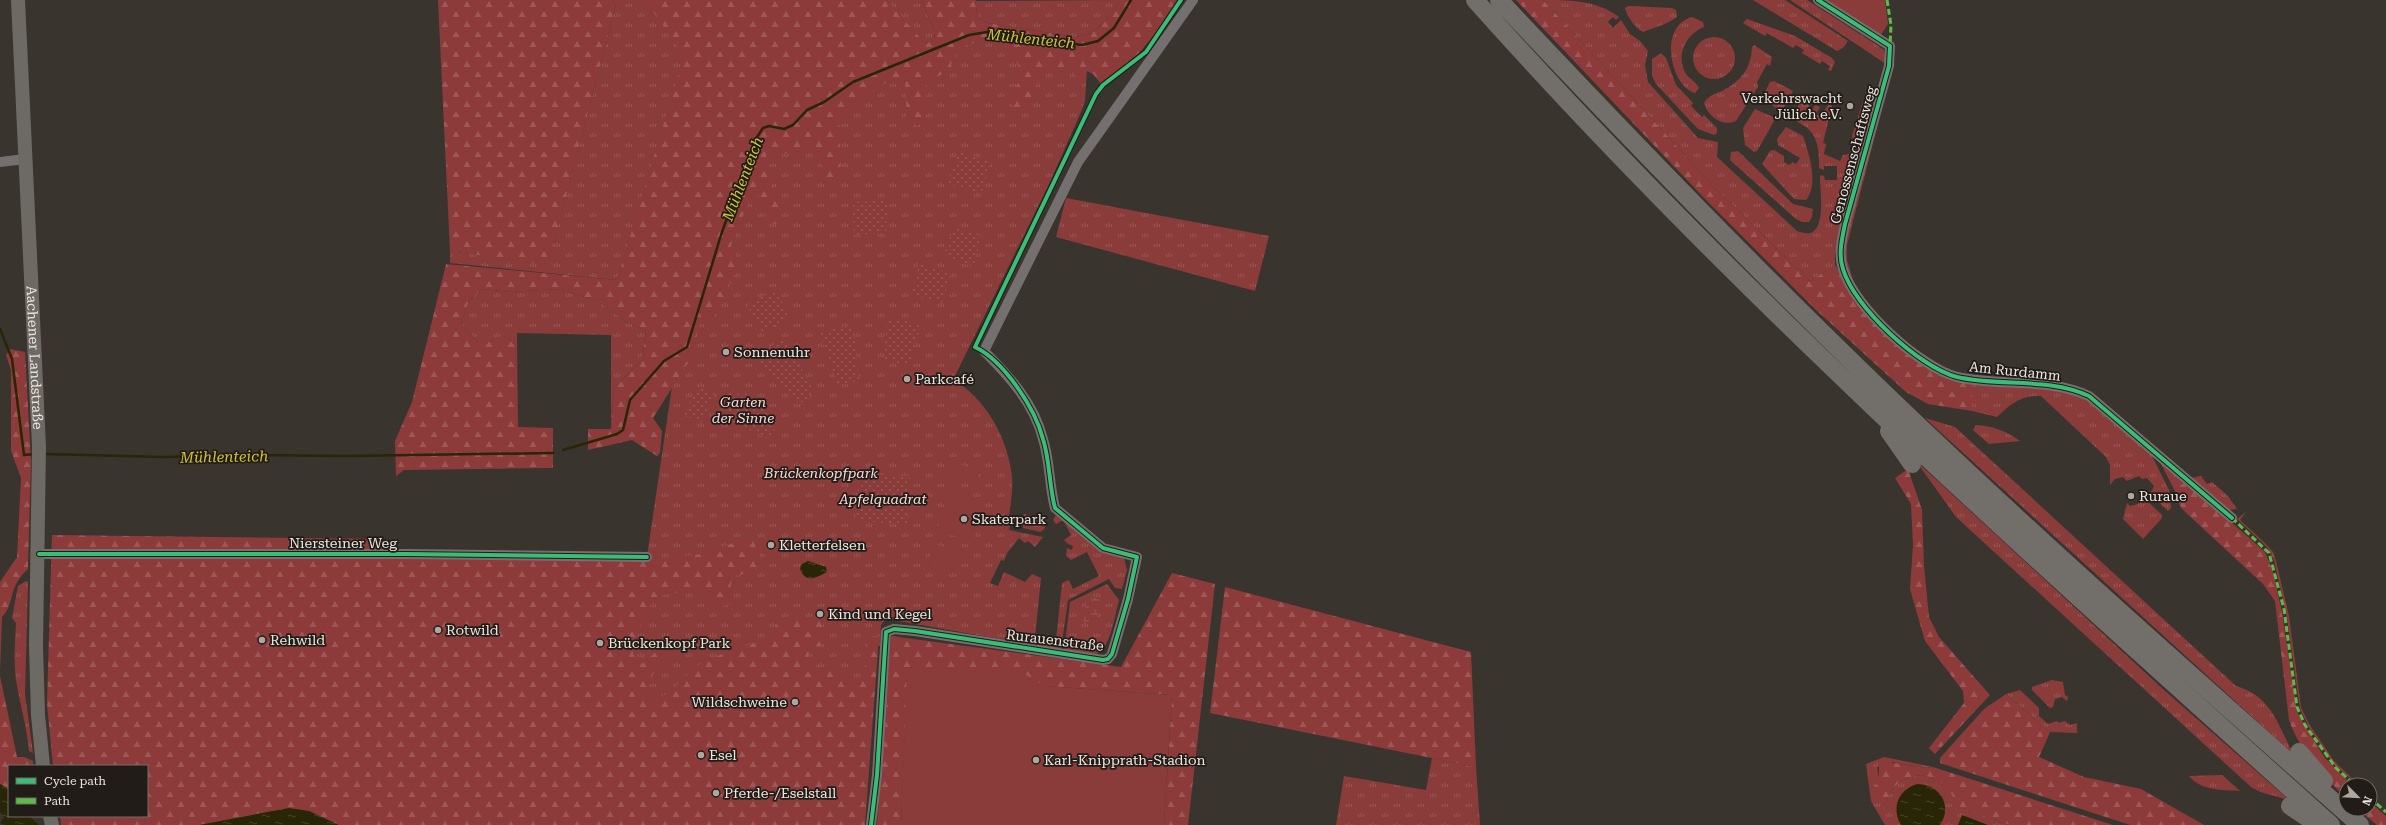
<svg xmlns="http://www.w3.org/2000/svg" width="2386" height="825" font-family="'Roboto Serif',serif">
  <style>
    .grass { fill: url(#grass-tufts) }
    .forest { fill: url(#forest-firs) }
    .wetland { fill: url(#wetland-marsh) }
    .garden { fill: url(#garden-dots) }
    .pitch { fill: #8a3c3a }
    .water { fill: url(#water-ripples) }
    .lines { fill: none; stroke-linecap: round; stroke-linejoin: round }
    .stream { stroke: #292507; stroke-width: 2.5 }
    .minor { stroke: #74706f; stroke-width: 10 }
    .secondary { stroke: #6d6a65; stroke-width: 14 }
    .motorway { stroke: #726e6a; stroke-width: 18 }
    .quiet { stroke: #5cbc4b; stroke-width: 3; stroke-dasharray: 6 3; stroke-linecap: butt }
    .cycleway-casing { stroke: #211c18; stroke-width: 6 }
    .cycleway { stroke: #3abd76; stroke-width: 4 }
    .poi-dot { fill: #aea7a0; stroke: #211c18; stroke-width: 1.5 }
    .labels { text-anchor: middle; stroke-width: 3.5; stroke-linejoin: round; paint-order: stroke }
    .poi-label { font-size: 14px; fill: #ece5de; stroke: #211c18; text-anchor: start }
    .street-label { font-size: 14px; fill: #ece5de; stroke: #211c18 }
    .park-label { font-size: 14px; font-style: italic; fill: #f7dbd9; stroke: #211c18 }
    .water-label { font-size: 15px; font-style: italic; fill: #d2c432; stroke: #211c18 }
  </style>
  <defs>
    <pattern id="grass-tufts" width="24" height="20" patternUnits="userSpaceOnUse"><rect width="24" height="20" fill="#8a3c3a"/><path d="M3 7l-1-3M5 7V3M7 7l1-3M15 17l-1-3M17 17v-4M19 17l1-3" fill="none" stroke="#9b5856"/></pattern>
    <pattern id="forest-firs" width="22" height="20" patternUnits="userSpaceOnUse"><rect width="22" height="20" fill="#8c3b3a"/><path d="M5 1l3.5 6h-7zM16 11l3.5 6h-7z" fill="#9c5756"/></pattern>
    <pattern id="wetland-marsh" width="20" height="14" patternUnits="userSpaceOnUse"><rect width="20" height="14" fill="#8a3c3a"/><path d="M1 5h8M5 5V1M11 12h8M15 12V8" fill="none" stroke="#9b5856"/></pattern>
    <pattern id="garden-dots" width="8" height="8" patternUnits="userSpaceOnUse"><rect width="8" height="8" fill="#8a3c3a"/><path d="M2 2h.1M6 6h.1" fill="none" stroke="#9b5856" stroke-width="1.8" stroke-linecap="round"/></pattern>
    <pattern id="water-ripples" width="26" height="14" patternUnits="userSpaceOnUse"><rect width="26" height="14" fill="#292507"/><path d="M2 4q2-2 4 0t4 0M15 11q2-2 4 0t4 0" fill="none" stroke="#48442b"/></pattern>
  </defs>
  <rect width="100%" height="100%" fill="#3a342e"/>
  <path class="grass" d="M612,0H646L686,56L617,280L450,263V251L548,264L616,5Z
    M886,0H921L935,32L934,41L924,43Z
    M1120,0C1110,18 1096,35 1075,37L988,23L978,18L975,1Z
    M1543,0C1569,0 1597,0 1619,17L1616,20L1613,17L1608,22L1613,28L1621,20L1630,34L1640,41L1648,51L1645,65L1648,82L1698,138L1718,142L1717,157L1797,231C1801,232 1806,234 1810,233C1826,229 1820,190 1820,177L1821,175L1824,176L1825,180H1837V166H1824V170L1819,168C1819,153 1819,137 1806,127C1801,123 1796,122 1792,117L1802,99L1811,103L1808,108L1812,111L1815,105L1820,107L1816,114L1820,116L1829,104L1832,106L1823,143L1826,144L1824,154L1840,161L1843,155L1849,154L1854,146L1852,136L1863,101L1872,102L1840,223L1835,255V264L1839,272L1833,277L1826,271L1810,281L1716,189Z
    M1753,0H1785L1848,41L1843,48L1837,51Z
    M1790,0H1807L1877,45L1884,50L1886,64Z
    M1628,6L1672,8L1676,10L1677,17C1666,25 1655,27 1643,32C1635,28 1627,16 1625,8Z
    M1692,17L1703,22L1704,27C1686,34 1675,56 1686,74C1690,79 1696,82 1699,88L1695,93C1670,86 1658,26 1692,17Z
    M1747,19L1795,36L1832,58L1835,62L1831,71L1828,70L1830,66L1822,61L1820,64L1802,53L1804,50L1796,45L1793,48L1767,33L1765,36L1743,23Z
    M972,34L1062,47L1087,70L1085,101L1081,112L1050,182L953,380C984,397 1006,435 1011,470C1014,485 1011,501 1009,516L1012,517L1009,530L1043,537L1035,547L1028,541L1025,543L1019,538L1007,553L1004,561L1001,560L990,583L998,586L1004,572L1025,582L1032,574L1041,578L1035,638L1056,640L1062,583L1069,580L1073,589L1099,576L1087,552L1071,560L1066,556L1067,548L1072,550L1073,546L1068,544L1064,540L1071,535L1063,520L1056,524L1053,520L1056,515L1124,558L1127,570L1122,589L1115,588L1109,579L1068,600L1061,650L898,621L903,617L884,621L881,625L880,646H875L861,825H71L147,816V766L645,570L677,352L752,132Z
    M1693 58a21 21 0 1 1 42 0a21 21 0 1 1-42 0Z
    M1754,45L1772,57L1770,66L1767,64L1757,82L1758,87L1736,121C1723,127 1708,117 1704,103C1708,96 1714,94 1722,91C1741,81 1751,69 1752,47Z
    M1661,53L1666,58L1676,85L1693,103L1691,106L1702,117L1704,115L1717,128V133L1714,135L1698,129L1656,84L1652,76V59Z
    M1774,81L1793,91L1785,106L1779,110L1762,98L1770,82Z
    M1885,96L1847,245V260L1855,287L1881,318L1907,343L1946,369L1967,375L2060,383C2074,385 2085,389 2097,396L2191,478L2201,476L2207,484L2212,482L2228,496L2237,509L2229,510L2220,505L2093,395C2053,374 2005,384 1961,375C1926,368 1866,316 1851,283C1845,268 1845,254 1846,238L1880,107Z
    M1755,109L1773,117L1774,121L1757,151L1754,152L1745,145L1743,128Z
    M1786,127L1803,136C1809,154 1819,184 1806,200L1794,199L1762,164L1770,151L1774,150L1784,156V162L1789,165L1793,162L1796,164L1800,158L1778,145L1777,139Z
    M1738,151L1793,204L1813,209L1812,217L1809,222H1802L1796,219L1730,160L1731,152Z
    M1066,198L1269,236L1255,291L1056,237Z
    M482,289L511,292L558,289L598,301L627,322L646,331L642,360L614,388L611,430V335L517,333V342H478L461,323L469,301Z
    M1972,381L2051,387L2087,397L2151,454L2170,492L2171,508L2168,511L2150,494L2154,486L2147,478L2142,479L2139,476L2127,481L2123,477L2115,479L2110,485V465L2106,457L2041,396C2021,395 2011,404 1997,417L1972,411Z
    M1925,418L1955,427L2236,686C2271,696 2278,724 2293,754Z
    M1976,425C1992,426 2007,431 2020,441L1989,444L1973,430Z
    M1916,461L2164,690L2289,800L2260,792L2251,787L1956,517Z
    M2160,462L2186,482L2179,490V499Z
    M2139,497L2145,499L2162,515V518L2143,539L2123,519L2127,503L2130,506L2138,504Z
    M2246,512L2240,520L2265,543L2273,552L2276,561L2289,616L2301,707L2309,724L2334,761L2359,785L2334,765L2310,729L2300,709L2287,618L2274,560L2267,547L2237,519Z
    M1024,514L1044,519L1045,528L1041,532L1023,528Z
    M26,581L28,582L25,694L33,753L29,751C27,728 21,708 17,686C13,665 15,644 16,623L12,618L18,586Z
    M1107,584L1119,600C1116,611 1110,649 1098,653C1088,656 1074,652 1064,651L1070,602Z
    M2052,680L2063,682L2065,695L2068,697L2067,701L2062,697L2055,699L2053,707L2050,708L2032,690V687Z
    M2020,690L2039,708V716L2048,724L2057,721L2059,723L2065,721L2070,725L2077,723V733L2050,732L2006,694Z
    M1884,757L1933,767L1926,768L1892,762L1877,767L1879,777L1874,792L1885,805C1897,762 1949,769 1957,806L2010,825H1885L1871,801L1866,764Z
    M1432,758L1476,767L1480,825H1336L1344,776L1426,790Z
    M2222,775L2240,791C2223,790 2201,791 2189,776Z"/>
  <path class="forest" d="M438,0H612L616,5L548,265L450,251Z
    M645,0H886L925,43L934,41L935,32L921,0H977L975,1L978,18L988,23L1075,37C1096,35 1110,18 1120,0H1177L1154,35L1139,53L1101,84L1093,74L1087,71L1080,80L1067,67C1031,67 1041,93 1022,111L1018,110L1010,102C1019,82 1027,67 1007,51C1003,47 997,42 992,40C981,37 969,46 959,48L951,64L952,69L927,82L925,122L916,126L907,119L905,84L885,83L839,120L841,176L834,181L826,177L815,150L766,155L781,218L777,224L769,223L755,186L730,248L738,259L736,272L712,321L700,324C693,342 700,352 685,367L653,418L662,431L660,453L657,456L632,440L588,450V429H611L614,388L642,360L646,331L627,322L598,301L558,289L511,292L482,289L469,301L461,323L478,342H517L518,427L553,428V468L404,470L396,476L395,441L412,402L446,264L617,280L684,56Z
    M1516,0H1543L1716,189L1810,281L1826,271L1833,276L1839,272C1845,292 1878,328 1895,341C1915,355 1949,370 1972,381V411L1928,404L1906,392L1815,309L1708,202Z
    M10,349L25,352L31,461L28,569C7,588 16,602 2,617L0,672V582L17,557L21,478L11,451V370L6,355Z
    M1908,469L1922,510L1924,566L1929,617L1939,637L1990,695L1935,754L1929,748L1964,703L1963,691L1925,641L1910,589L1913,545L1911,504L1895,478Z
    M2186,482L2265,552L2273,572L2282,612L2297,712L2324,757L2352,785H2346V798C2323,775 2300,752 2289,720L2275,601L2263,584L2182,509L2179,504V486Z
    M52,535L383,539L386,557L657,560L701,554L748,538L753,540L764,568L736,576L731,584L730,604L716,608L704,588C690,591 674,592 661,596C645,602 636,640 633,654L642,664L664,645L673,641L676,649L655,670L647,688L652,701L669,693L695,667L717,656L774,636L777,623L819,618L823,626L826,638L820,646L809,647L808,658L819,668L829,669L839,676L859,681L864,677L868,637L879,636L865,825H339L289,808L199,825H61L60,816H147V766H53L47,703Z
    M1172,573L1215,584L1188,825H1164L1172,695L1045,686L908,667L901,825H877L891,636L1121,667Z
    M1225,587L1471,652L1476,767L1210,713Z
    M0,676L17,757H24L33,761V766H9V789L0,784Z
    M2006,694L2050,732L2039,757L2084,777L2141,789L2204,825H2130L1940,763V758L1984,709Z
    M1883,761L1926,768L1933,767L2113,825H2010L1956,806C1949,769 1897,762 1885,805L1877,802L1873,792L1879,777V762Z
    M2370,802L2386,816V825H2377L2358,809H2370Z"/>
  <path class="wetland" d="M1090,598H1099C1100,606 1099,618 1092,624L1081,620Z"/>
  <path class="garden" d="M959,151L991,162L981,194L948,184Z
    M887,201L886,233L854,235L853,202Z
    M953,228L982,236L973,267L944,256Z
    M919,264L951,273L942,303L911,295Z
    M775,289L790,316L763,333L747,305Z
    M887,318L921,324L910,365L884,360Z
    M853,324L859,381L838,385L819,333Z
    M784,338L815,393L798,405L756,359L765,351L766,346L774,345Z
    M698,385L715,394L701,423L684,415Z
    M731,388L739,395L742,390L780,421L768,439L725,418L728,412L718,408Z
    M859,473L910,476L907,524L856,521Z"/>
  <path class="pitch" d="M1826,0H1885L1888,24L1881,35Z
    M952,462L980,470L975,486L947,478Z
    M948,491L977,498L981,504L978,513L987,516L986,522L991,523L989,530L984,528L979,534V531L973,529L971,534L975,535L973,545L962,543L963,538L937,531Z
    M777,537L780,550L765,553L763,540Z
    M933,544L963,551L959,571L928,564Z
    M907,667L1023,673L1045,686L1172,695L1164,825H901Z"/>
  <path class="water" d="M808,561L826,567L827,572C817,577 805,585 800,568L802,564Z
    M0,784L9,789V816H29L39,825H5L0,823L4,817L0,812Z
    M1917,784C1940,784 1953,806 1940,825H1901C1891,808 1898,790 1917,784Z
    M289,808L309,811L339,825H199Z
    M1962,815L1988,825H1958Z"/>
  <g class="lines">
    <path class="stream" d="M0,329L12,359L24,455L35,454
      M563,450L617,434L623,430L630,400L664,361L687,347L721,235L755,140L763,128L769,126L784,129L793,125L807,110L824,102L853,82L969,35L987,32L1082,45L1098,41L1114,28L1131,0
      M44,454L164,457L241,455L346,456L553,453"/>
    <path class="minor" d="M1818,0L1890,46L1889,66L1845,224C1842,239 1838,254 1843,269C1854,307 1919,367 1957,377C2001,387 2048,377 2089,396L2232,518
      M0,162L25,159
      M39,554H407L647,557
      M871,825L877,775L886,632L894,629L915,631L1103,660L1108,659L1112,654L1128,599L1137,557L1103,548L1055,508C1049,485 1050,461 1043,439C1034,403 1009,376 984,351L1078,162L1193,0"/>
    <g class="secondary">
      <path id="s1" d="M18,0L39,447L36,646L38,715L43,766"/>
      <path d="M50,816L52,825"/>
    </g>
    <path class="motorway" d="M1475,0C1739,296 2036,560 2331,825
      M1499,0C1610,118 1722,235 1838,348C2006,513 2184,669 2360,825
      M1889,431L1912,464
      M2299,752L2324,781
      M2290,806L2314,822"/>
    <path class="quiet" d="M1887,0L1891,25L1890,46
      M2232,518L2269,553L2284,609L2297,707L2305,725L2336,768L2355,785
      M2370,798L2386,812"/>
    <g class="cycleway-casing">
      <path id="cycleway" d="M1818,0L1890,46L1889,66L1845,224C1842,239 1838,254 1843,269C1854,307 1919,367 1957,377C2001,387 2048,377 2089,396L2232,518
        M39,554H407L647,557
        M871,825L877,775L886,632L894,629L915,631L1103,660L1108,659L1112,654L1128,599L1137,557L1103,548L1055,508C1049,485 1050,461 1043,439C1035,408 1004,361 975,347L1096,94L1103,85L1146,52L1181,0"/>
    </g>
    <use href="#cycleway" class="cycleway"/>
  </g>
  <g class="poi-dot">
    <circle cx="1850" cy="106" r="4"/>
    <circle cx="726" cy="352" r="4"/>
    <circle cx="907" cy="379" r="4"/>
    <circle cx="2131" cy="496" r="4"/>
    <circle cx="964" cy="519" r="4"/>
    <circle cx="771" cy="545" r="4"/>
    <circle cx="820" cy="614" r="4"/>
    <circle cx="438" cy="630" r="4"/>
    <circle cx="262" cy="640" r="4"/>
    <circle cx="600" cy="643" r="4"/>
    <circle cx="795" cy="702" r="4"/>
    <circle cx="701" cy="755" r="4"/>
    <circle cx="1036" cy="760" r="4"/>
    <circle cx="716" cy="793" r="4"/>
  </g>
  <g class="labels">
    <g class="poi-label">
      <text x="1842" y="103" text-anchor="end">Verkehrswacht<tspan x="1842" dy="16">Jülich e.V.</tspan></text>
      <text x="734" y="357">Sonnenuhr</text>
      <text x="915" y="384">Parkcafé</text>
      <text x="2139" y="501">Ruraue</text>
      <text x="972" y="524">Skaterpark</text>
      <text x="779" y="550">Kletterfelsen</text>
      <text x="828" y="619">Kind und Kegel</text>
      <text x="446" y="635">Rotwild</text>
      <text x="270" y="645">Rehwild</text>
      <text x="608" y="648">Brückenkopf Park</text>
      <text x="787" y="707" text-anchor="end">Wildschweine</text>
      <text x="709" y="760">Esel</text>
      <text x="1044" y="765">Karl-Knipprath-Stadion</text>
      <text x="724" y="798">Pferde-/Eselstall</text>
    </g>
    <g class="street-label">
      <text transform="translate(1853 155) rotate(-75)" y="5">Genossenschaftsweg</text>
      <text dy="5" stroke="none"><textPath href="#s1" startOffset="358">Aachener Landstraße</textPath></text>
      <text transform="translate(2015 371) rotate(6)" y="5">Am Rurdamm</text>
      <text x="343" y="548">Niersteiner Weg</text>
      <text transform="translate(1055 640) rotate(7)" y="5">Rurauenstraße</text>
    </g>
    <g class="park-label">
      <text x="743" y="407">Garten<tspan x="743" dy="16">der Sinne</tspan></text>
      <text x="821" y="478">Brückenkopfpark</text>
      <text x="883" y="504">Apfelquadrat</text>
    </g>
    <g class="water-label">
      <text transform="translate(1031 39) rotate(6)" y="5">Mühlenteich</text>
      <text transform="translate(743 179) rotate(-69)" y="5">Mühlenteich</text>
      <text transform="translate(224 457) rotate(-1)" y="5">Mühlenteich</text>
    </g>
  </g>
  <rect x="8" y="765" width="140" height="52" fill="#211c18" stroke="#726c67"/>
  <rect x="16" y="778" width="20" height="6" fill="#3abd76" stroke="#726c67"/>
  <text x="44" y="785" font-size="12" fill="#ece5de">Cycle path</text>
  <rect x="16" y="798" width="20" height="6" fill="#5cbc4b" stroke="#726c67"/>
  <text x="44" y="805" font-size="12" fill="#ece5de">Path</text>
  <g transform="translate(2358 797) rotate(114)"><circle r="19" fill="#211c18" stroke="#726c67"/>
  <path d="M0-3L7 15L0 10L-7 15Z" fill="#aea7a0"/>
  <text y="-6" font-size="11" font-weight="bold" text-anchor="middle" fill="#ece5de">N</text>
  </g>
</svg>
